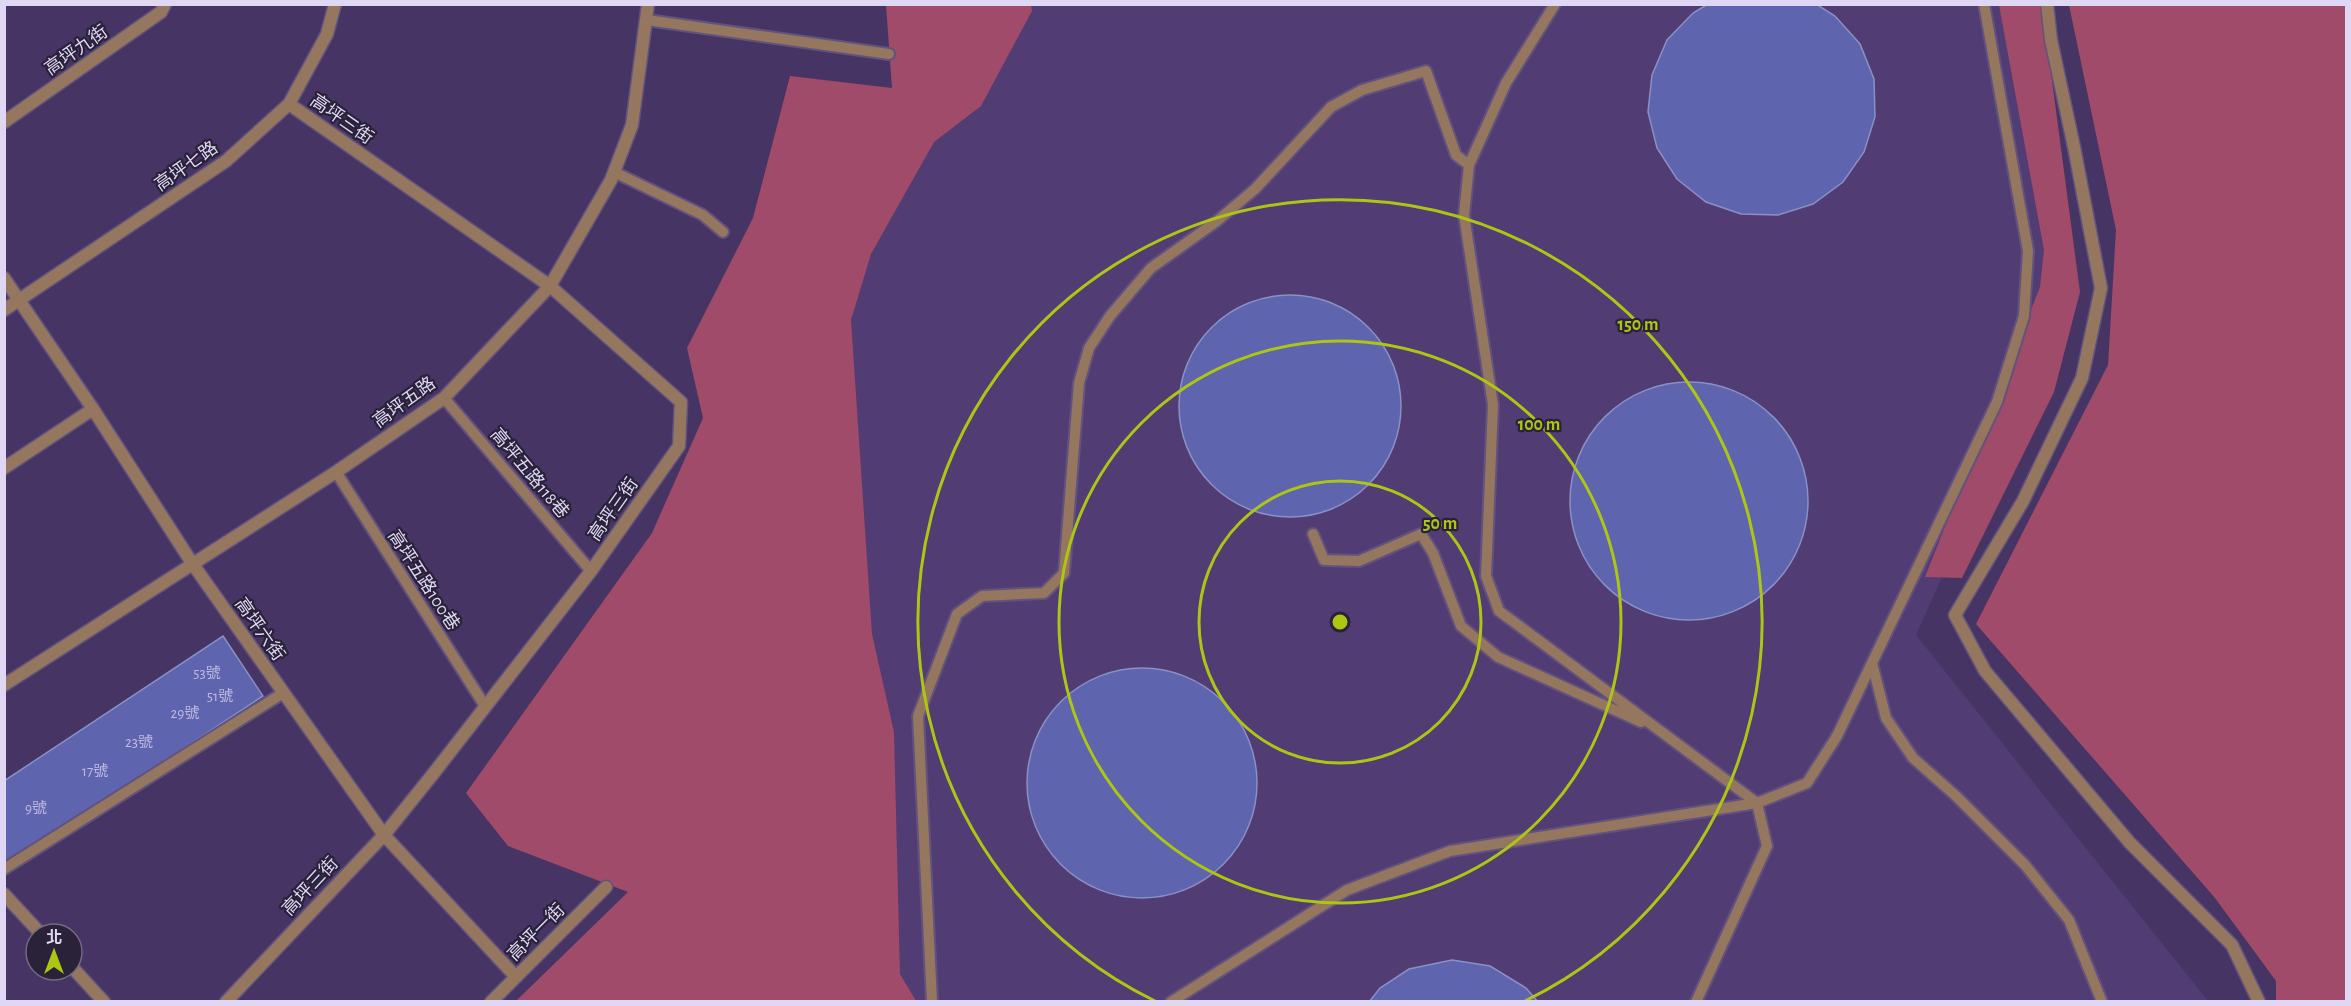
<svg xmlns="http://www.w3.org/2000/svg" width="2351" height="1006" font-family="'Alegreya Sans','Noto Sans TC',sans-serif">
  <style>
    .built { fill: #513d73 }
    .forest { fill: #9f4b69 }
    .building { fill: #5f64ae; stroke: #8a90c6; stroke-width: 1.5 }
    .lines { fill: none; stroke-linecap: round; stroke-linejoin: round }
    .service-casing { stroke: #62527e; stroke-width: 14 }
    .minor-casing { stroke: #62527e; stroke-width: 15 }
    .tertiary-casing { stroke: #62527e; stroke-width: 15 }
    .service { stroke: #95765e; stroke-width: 10 }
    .minor { stroke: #95765e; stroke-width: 12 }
    .tertiary { stroke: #95765e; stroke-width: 12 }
    .ring { fill: none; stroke: #acc613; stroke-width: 3 }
    .labels { text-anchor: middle; stroke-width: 4.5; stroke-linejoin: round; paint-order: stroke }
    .number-label { font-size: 15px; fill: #bfbae2 }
    .street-label { font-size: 18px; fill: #dfd7f4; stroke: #292238 }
    .centre { fill: #acc613; stroke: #292238; stroke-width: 3 }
    .ring-label { font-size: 18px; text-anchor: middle; font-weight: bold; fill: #acc613; stroke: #292238; stroke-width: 4.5; stroke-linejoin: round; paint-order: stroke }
  </style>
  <rect width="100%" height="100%" fill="#463564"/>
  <path class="built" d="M915,5H2027L2067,298L1916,635L2208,1001H825L821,282L905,113Z"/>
  <path class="forest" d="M886,5H1031L1032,11L981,106L934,142L871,254L851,320L872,634L894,732L900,974L916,1001H516L628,892L508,846L466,793L652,533L703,418L687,348L753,218L790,76L892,88Z
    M1999,5H2042L2080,292L2054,392L1962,578L1925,577L2040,287L2044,250Z
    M2069,5H2346V1001H2276V981L2215,898L1976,624L2108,365L2116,230Z"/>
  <path class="building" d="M1708,4H1816L1835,16L1860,44L1874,79L1875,117L1864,152L1843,182L1813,204L1778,215L1741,214L1706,202L1677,179L1657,148L1648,112L1652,75L1667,40L1693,13Z
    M1179 406a111 111 0 1 1 222 0a111 111 0 1 1-222 0Z
    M1570 501a119 119 0 1 1 238 0a119 119 0 1 1-238 0Z
    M223,636L263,696L4,867V781Z
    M1027 783a115 115 0 1 1 230 0a115 115 0 1 1-230 0Z
    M1452,960L1490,966L1526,988L1538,1002H1369L1380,988L1409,969Z"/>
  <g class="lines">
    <g class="service-casing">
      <path id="service" d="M1555,4L1506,83L1469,165L1464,215L1493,405L1486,576L1499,611L1757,803L1807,783L1837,736L1997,402L2024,316L2028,251L1984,4
        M647,20L889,54
        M614,172L703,215L723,232
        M444,398L591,571
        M336,472L485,706
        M1313,534L1324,560L1359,561L1421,534L1433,553L1461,626L1498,657L1641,722
        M1872,663L1886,718L1913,758L1956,796L2025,865L2069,920L2102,1002
        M4,869L283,693
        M932,1002L918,716L957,614L982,596L1044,593L1064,573L1079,383L1089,348L1110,316L1151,268L1217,221L1255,189L1331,107L1362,90L1426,71L1456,155L1469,165
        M1171,1002L1347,890L1450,851L1757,803L1767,846L1696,1002"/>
    </g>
    <g class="minor-casing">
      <path id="minor" d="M2047,4L2051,40L2074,147L2101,288L2082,378L2023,501L1955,615L1985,671L2130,843L2232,945L2259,1002
        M4,122L161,12L165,4
        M4,278L93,409L192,563L384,835L516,977
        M4,468L93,409
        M4,685L336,472L444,398L550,286L611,180L632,125L648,4
        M4,894L41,934
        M72,967L104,1002
        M226,1002L384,835L433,774L591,571L679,446L681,402L550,286L289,104
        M491,1002L606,887"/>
    </g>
    <g class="tertiary-casing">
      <path id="tertiary" d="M4,310L226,161L289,104L327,34L335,4"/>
    </g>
    <use href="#service" class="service"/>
    <use href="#minor" class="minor"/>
    <use href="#tertiary" class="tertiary"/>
  </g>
  <g class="ring">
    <circle cx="1340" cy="622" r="141"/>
    <circle cx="1340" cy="622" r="281"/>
    <path d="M1155 1001A422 422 0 1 1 1525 1001"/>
  </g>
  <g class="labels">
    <g class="number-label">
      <text x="207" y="678">53號</text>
      <text x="220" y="701">51號</text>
      <text x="185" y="718">29號</text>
      <text x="139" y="747">23號</text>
      <text x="95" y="776">17號</text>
      <text x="36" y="813">9號</text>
    </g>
    <g class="street-label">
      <text transform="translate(76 50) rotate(-35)" y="6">高坪九街</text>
      <text transform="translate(342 119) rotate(35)" y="6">高坪三街</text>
      <text transform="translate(186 166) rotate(-35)" y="6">高坪七路</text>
      <text transform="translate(404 402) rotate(-36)" y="6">高坪五路</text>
      <text transform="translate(530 473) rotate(50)" y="6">高坪五路118巷</text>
      <text transform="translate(613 509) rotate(-55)" y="6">高坪三街</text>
      <text transform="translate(424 580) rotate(57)" y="6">高坪五路100巷</text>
      <text transform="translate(260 629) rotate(55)" y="6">高坪六街</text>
      <text transform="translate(310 886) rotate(-47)" y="6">高坪三街</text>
      <text transform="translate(536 932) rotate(-45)" y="6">高坪一街</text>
    </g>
  </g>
  <circle cx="1340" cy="622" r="9" class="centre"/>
  <g class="ring-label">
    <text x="1638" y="330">150 m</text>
    <text x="1539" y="430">100 m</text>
    <text x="1440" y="529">50 m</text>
  </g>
  <rect width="2351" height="1006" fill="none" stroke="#dfd7f4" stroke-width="12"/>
  <g transform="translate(54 952)"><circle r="28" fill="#292238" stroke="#726a83" stroke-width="1.5"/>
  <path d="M0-4.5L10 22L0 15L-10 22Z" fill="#acc613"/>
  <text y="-9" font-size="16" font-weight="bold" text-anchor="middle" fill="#dfd7f4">北</text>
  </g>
</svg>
